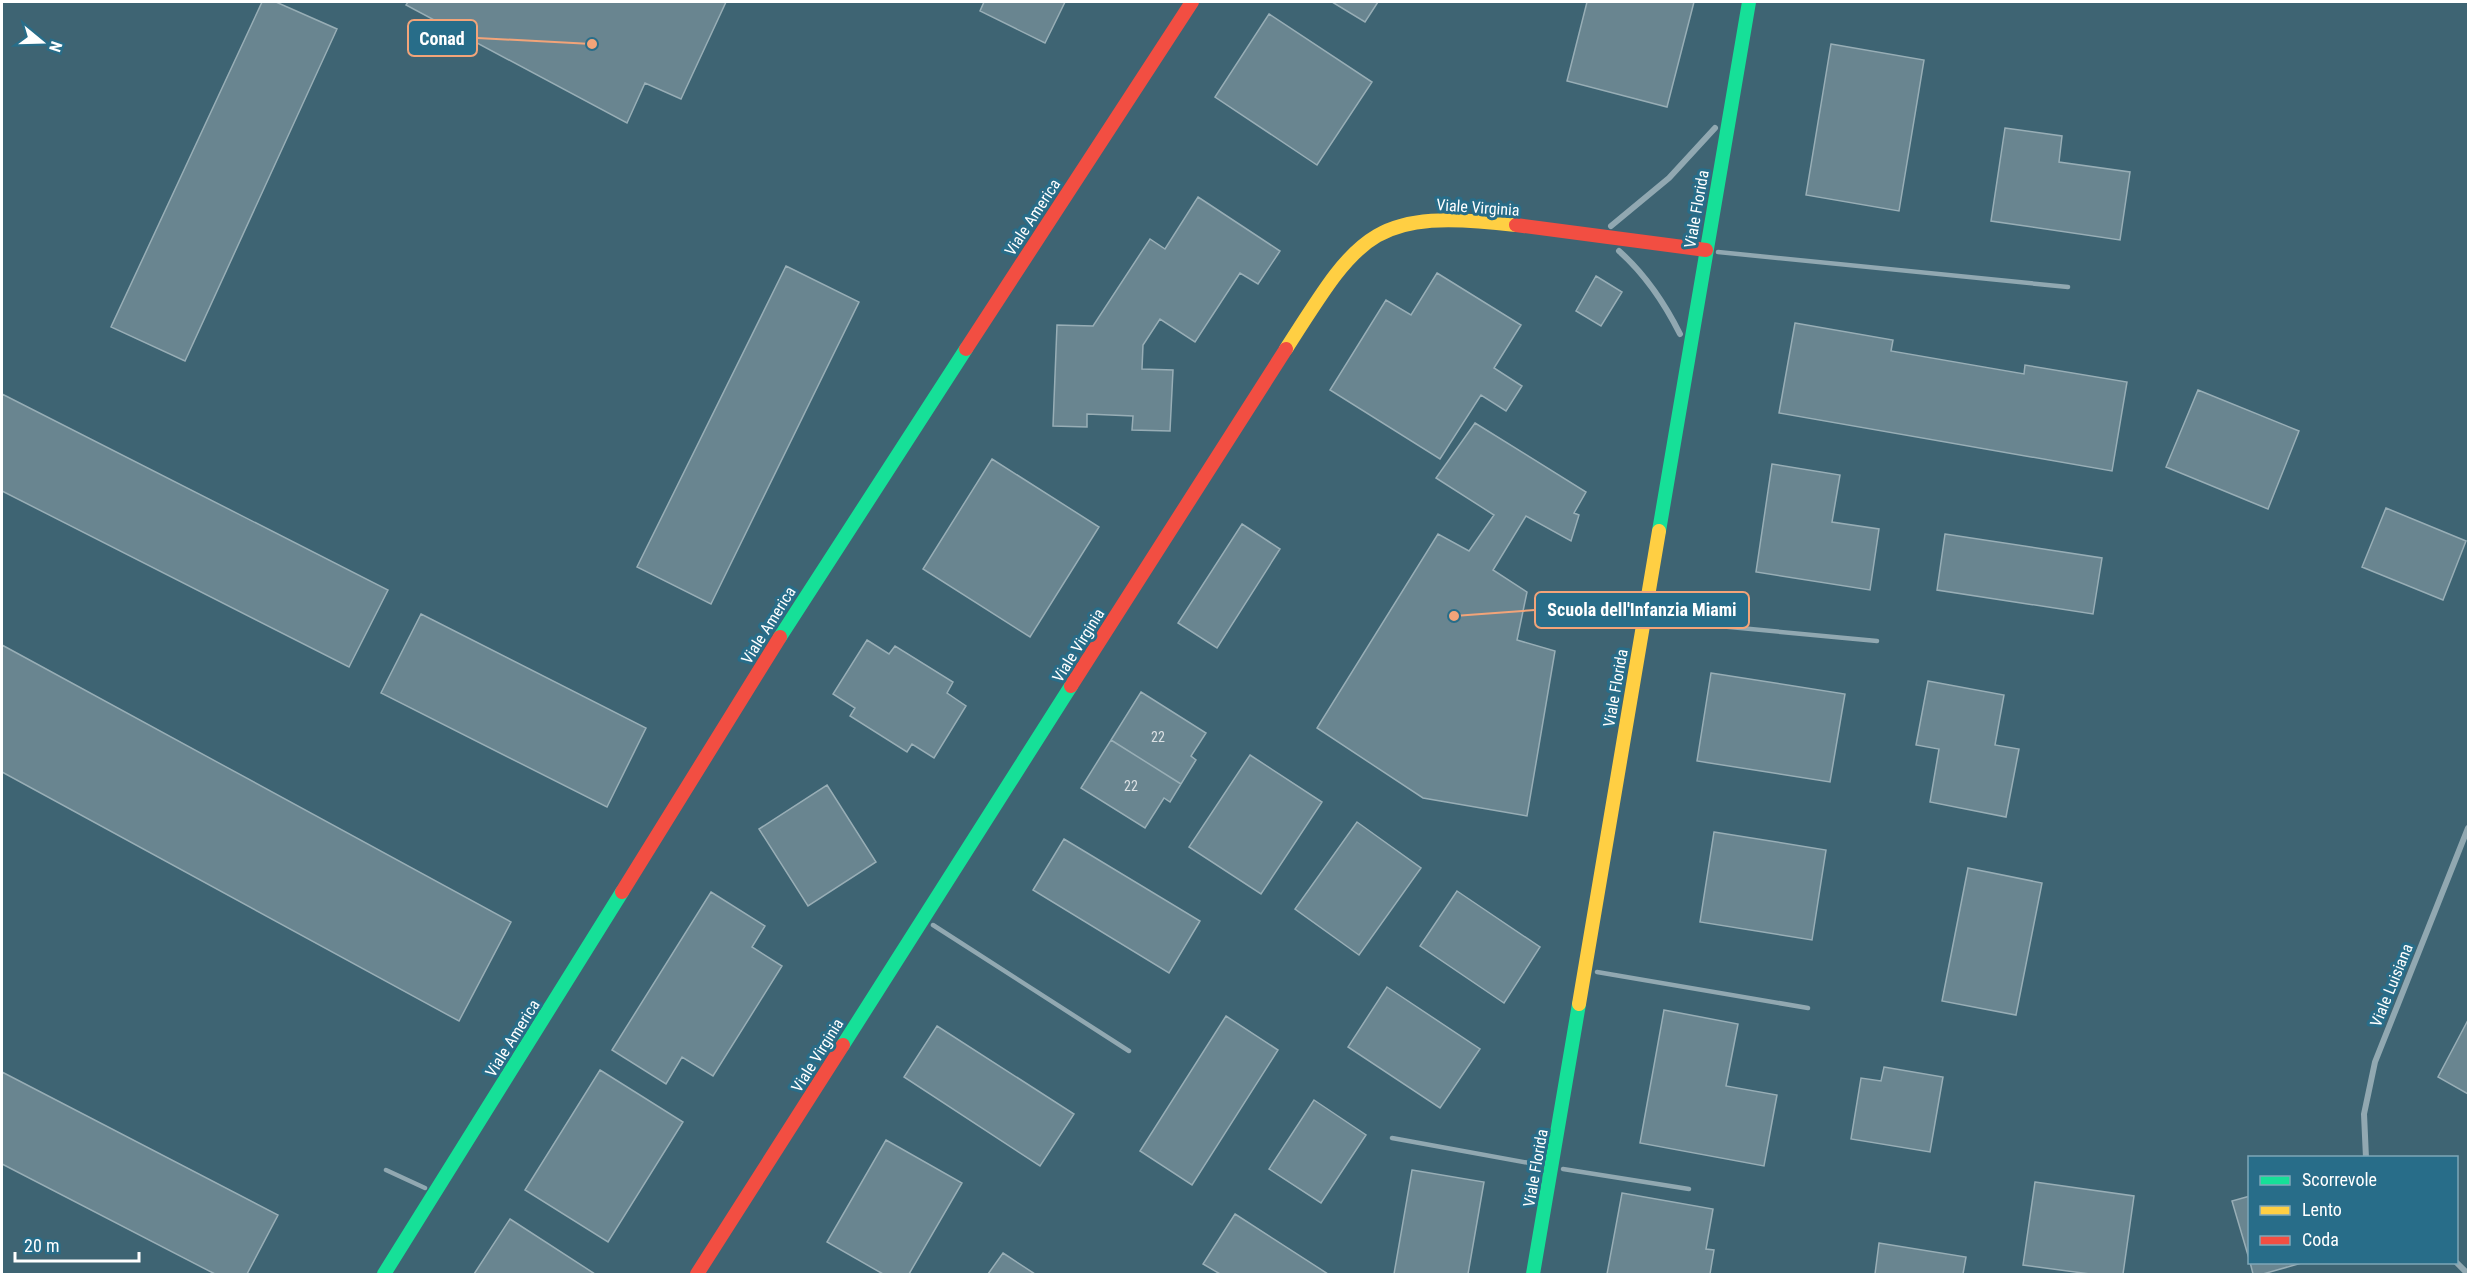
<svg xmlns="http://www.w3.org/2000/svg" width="2470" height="1276" font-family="'Roboto Condensed',sans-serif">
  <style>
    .building { fill: #698590; stroke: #98aeb6; stroke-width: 1.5 }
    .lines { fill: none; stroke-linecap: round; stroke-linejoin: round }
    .lane { stroke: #91a8b1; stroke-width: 4.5 }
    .street { stroke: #91a8b1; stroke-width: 6 }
    .fast { stroke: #16e098; stroke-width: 14 }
    .slow { stroke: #ffcf43; stroke-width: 14 }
    .jam { stroke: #f24e42; stroke-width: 14 }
    .labels { text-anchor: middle; stroke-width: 6; stroke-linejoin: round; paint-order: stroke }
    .number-label { font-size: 14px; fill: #dae0e3 }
    .street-label { font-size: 16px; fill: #fff; stroke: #286d89 }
    .leader { fill: none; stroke: #f2a479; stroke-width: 2 }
    .callout-dot { fill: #f2a479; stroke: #286d89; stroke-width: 2 }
    .callout { fill: #286d89; stroke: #f2a479; stroke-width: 2 }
    .callout-label { font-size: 18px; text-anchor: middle; font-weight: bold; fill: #fff }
  </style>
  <rect width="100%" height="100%" fill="#3e6473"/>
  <path class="building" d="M262,2H276L337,29L185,361L111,327Z
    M408,2H726L681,99L645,83L627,123L406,5Z
    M984,2H1065L1045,43L980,11Z
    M1332,2H1378L1365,22Z
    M1587,2H1694L1667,107L1567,81Z
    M1269,14L1372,82L1317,165L1215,97Z
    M1831,44L1924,60L1899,211L1806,195Z
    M2005,128L2062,136L2059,162L2130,172L2120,240L1991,221Z
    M1198,197L1280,251L1258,284L1240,273L1195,342L1160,319L1143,345L1142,369L1173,370L1170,431L1132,430L1133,416L1087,414V427L1053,426L1057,325L1093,326L1150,239L1165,249Z
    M786,266L859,302L711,604L637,567Z
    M1437,273L1521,325L1494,368L1522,386L1506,411L1481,395L1440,459L1330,390L1386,300L1411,315Z
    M1596,276L1622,292L1601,326L1576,311Z
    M1795,323L1893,340L1891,351L2024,374L2025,365L2127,382L2112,471L1779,413Z
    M2198,390L2299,431L2268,509L2166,467Z
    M2,394L388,590L349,667L2,491Z
    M1475,423L1586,492L1574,513L1579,515L1571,541L1526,516L1493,570L1527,592L1517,640L1555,651L1527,816L1423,798L1317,728L1438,534L1469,551L1494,515L1436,478Z
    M992,459L1099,527L1030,637L923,569Z
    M1772,464L1840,475L1832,522L1879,529L1870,590L1756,572Z
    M2386,508L2466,541L2443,600L2362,567Z
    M1242,524L1280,549L1217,648L1178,623Z
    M1945,534L2102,558L2093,614L1937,590Z
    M421,614L646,728L607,807L381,693Z
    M867,640L889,654L895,646L953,682L947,693L966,706L934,758L912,744L907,752L850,716L855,708L833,694Z
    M2,645L511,922L459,1021L2,772Z
    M1711,673L1845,694L1830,782L1697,761Z
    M1928,681L2004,695L1995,745L2019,749L2006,817L1930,802L1939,749L1916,745Z
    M1141,692L1206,733L1191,756L1196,760L1181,784L1111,740Z
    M1111,740L1181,784L1170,802L1164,798L1145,828L1081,788Z
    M1250,755L1322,802L1261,894L1189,847Z
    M827,785L876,862L808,906L759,829Z
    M1357,822L1421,868L1359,955L1295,909Z
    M1714,832L1826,850L1812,940L1700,922Z
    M1064,839L1200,921L1169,973L1033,890Z
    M1968,868L2042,883L2016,1015L1942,1001Z
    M1457,891L1540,947L1504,1003L1420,946Z
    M711,892L765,926L752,947L782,966L713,1076L682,1057L666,1084L612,1050Z
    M1387,987L1480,1049L1440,1108L1348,1047Z
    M1664,1010L1738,1024L1726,1086L1777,1095L1764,1166L1640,1143Z
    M1226,1016L1278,1050L1192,1185L1140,1151Z
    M2468,1020V1094L2438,1077Z
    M937,1026L1074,1114L1040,1166L904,1077Z
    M1884,1067L1943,1077L1930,1152L1851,1139L1861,1078L1881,1081Z
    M600,1070L683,1122L608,1242L525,1190Z
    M2,1072L278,1215L247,1274H215L2,1164Z
    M1314,1100L1366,1135L1321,1203L1269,1169Z
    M886,1140L962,1183L909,1274H883L827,1242Z
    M1412,1170L1484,1182L1468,1274H1394Z
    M2035,1182L2134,1196L2123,1274H2090L2023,1265Z
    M1622,1193L1713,1209L1706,1249L1714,1250L1710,1274H1607Z
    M2250,1196V1262L2232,1201Z
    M1235,1214L1328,1274H1220L1203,1264Z
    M510,1219L595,1274H474Z
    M1879,1243L1966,1257L1963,1274H1875Z
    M1003,1253L1035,1274H988Z
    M2250,1262H2305L2263,1274H2253Z"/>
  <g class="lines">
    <path class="lane" d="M1718,252L2068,287
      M1655,620L1877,641
      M933,925L1129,1051
      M1597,972L1808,1008
      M1392,1138L1540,1165
      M1563,1169L1689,1189
      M386,1170L425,1188"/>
    <path class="street" d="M1611,226L1669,178L1715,128
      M1619,251C1646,275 1664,302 1680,334
      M2366,1158L2364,1114L2375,1062L2468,828
      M2456,1262L2468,1274"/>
    <path class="fast" d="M1659,531L1749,2
      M780,637L966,349
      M843,1045L1071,686
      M384,1274L622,892
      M1533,1274L1579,1004"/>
    <path class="slow" d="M1286,349C1360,233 1372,208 1516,225
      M1579,1004L1659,531"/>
    <path class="jam" d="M1516,225L1706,250
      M966,349L1192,2
      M1071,686L1286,349
      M622,892L780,637
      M697,1274L843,1045"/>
  </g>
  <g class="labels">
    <g class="number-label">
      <text x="1158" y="742">22</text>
      <text x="1131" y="791">22</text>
    </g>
    <g class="street-label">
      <text transform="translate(1478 207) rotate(4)" y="6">Viale Virginia</text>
      <text transform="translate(1696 209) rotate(-80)" y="6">Viale Florida</text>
      <text transform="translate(1032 217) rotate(-57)" y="6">Viale America</text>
      <text transform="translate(768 625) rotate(-58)" y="6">Viale America</text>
      <text transform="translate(1078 645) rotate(-58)" y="6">Viale Virginia</text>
      <text transform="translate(1615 688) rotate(-80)" y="6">Viale Florida</text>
      <text transform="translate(2391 985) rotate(-68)" y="6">Viale Luisiana</text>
      <text transform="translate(512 1038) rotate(-58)" y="6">Viale America</text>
      <text transform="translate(817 1055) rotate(-58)" y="6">Viale Virginia</text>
      <text transform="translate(1535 1168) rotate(-80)" y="6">Viale Florida</text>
    </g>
  </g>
  <path class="leader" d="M592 44L477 38M1454 616L1535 610"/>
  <g class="callout-dot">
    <circle cx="592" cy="44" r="6"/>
    <circle cx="1454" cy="616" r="6"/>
  </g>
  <g class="callout">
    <rect x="408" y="20" width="69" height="36" rx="6"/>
    <rect x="1535" y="592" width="214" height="36" rx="6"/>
  </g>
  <g class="callout-label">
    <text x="442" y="45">Conad</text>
    <text x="1642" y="616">Scuola dell'Infanzia Miami</text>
  </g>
  <rect width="2470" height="1276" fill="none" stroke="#ffffff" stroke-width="6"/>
  <rect x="2248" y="1156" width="210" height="108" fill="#286d89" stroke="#7ea7b8" stroke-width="1.5"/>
  <rect x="2260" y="1176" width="30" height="9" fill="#16e098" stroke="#7ea7b8" stroke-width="1.5"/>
  <text x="2302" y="1186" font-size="18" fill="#ffffff">Scorrevole</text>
  <rect x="2260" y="1206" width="30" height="9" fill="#ffcf43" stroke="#7ea7b8" stroke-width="1.5"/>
  <text x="2302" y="1216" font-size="18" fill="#ffffff">Lento</text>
  <rect x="2260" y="1236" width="30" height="9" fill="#f24e42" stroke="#7ea7b8" stroke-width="1.5"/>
  <text x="2302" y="1246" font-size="18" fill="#ffffff">Coda</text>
  <g transform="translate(42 42) rotate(109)" stroke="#286d89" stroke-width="4.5" paint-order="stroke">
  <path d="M0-4.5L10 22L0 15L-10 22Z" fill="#ffffff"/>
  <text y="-9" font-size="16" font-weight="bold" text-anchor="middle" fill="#ffffff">N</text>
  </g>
  <path d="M15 1252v9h124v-9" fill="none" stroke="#ffffff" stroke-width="3"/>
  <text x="24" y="1252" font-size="18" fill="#ffffff" stroke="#286d89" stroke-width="4.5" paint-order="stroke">20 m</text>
</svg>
